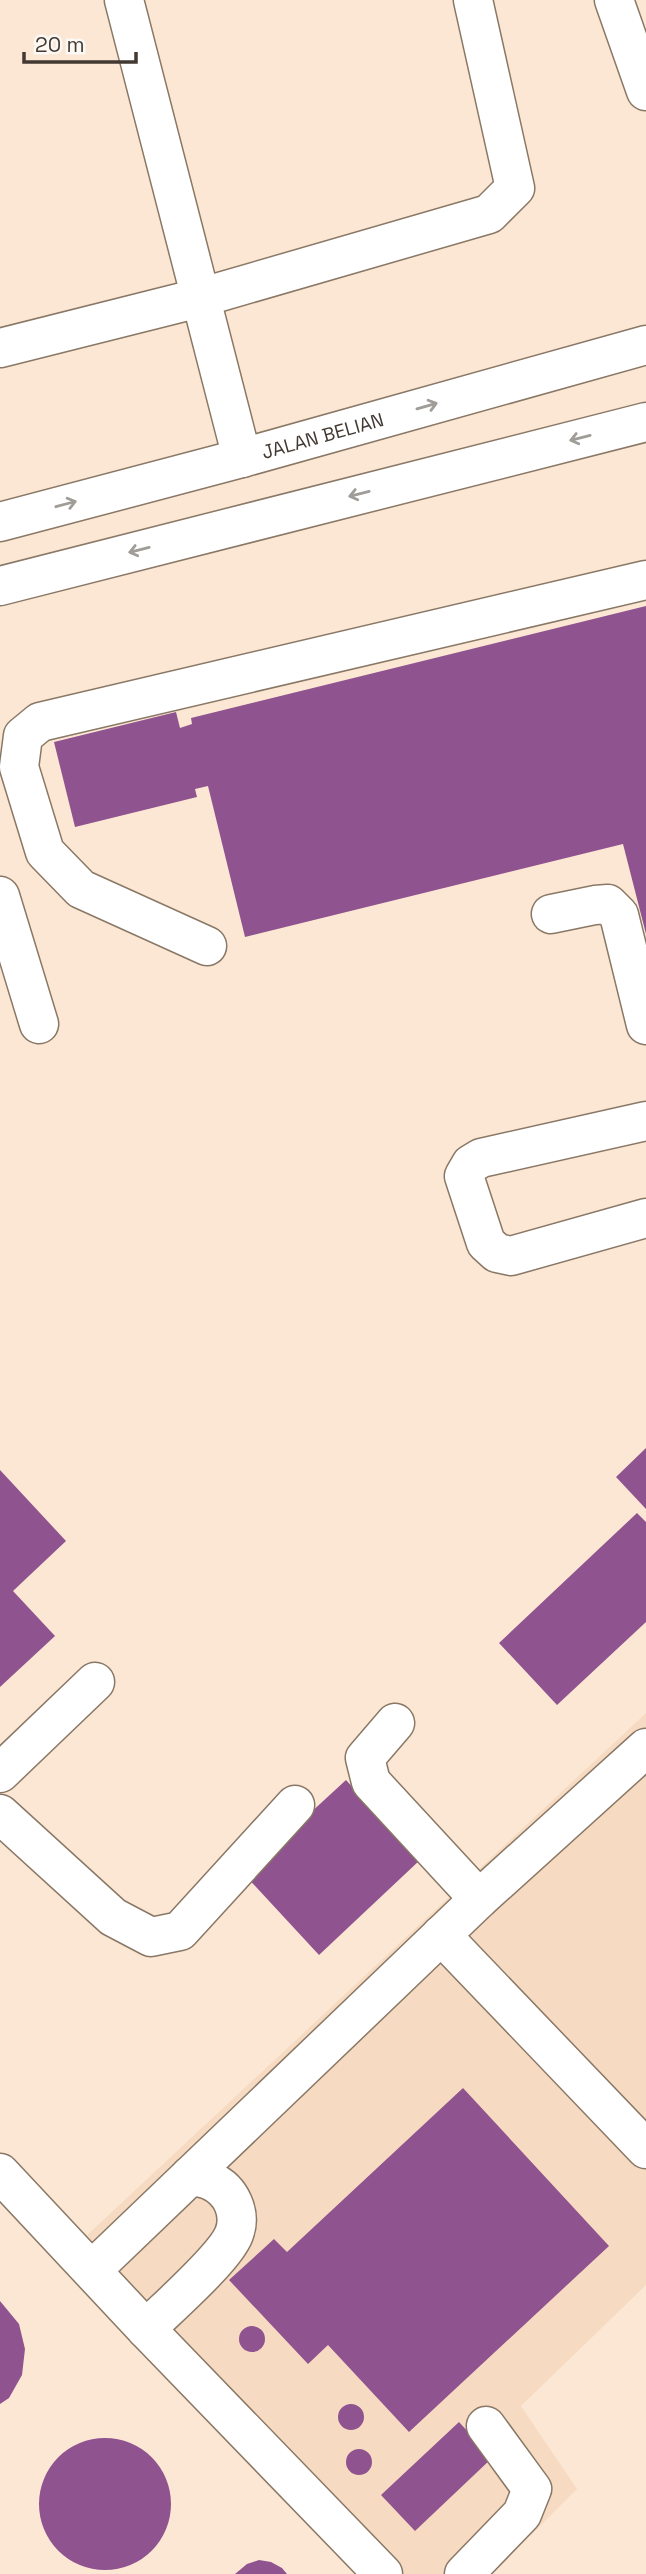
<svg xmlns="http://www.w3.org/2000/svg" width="646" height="2574" font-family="'Space Grotesk',sans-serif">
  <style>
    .built { fill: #f6dbc2 }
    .building { fill: #8f538f }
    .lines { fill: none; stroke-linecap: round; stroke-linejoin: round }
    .minor-casing { stroke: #8a7866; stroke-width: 41 }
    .minor { stroke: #fff; stroke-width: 38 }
    .oneway { stroke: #a09c98 }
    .labels { text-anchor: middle; stroke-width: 7; stroke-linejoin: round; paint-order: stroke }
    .street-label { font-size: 19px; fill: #423932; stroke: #fcf8f4 }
  </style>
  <rect width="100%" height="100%" fill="#fce7d4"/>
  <path class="built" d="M646,1713V2285L521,2406L577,2489L492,2574H404L84,2238Z"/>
  <path class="building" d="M646,606V934L623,844L245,937L208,786L195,789L197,797L75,827L54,742L176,712L180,728L192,724L191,718Z
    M646,1448V1509L616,1477Z
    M0,1470L66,1541L13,1591L55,1636L0,1687Z
    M637,1513L646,1522V1622L557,1705L499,1643Z
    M346,1780L420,1860L319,1955L244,1874Z
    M463,2088L609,2246L409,2432L328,2345L308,2364L229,2280L274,2239L287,2252Z
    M0,2301L19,2324L25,2349L22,2375L9,2398L0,2404Z
    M239 2339a13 13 0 1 1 26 0a13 13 0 1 1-26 0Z
    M338 2417a13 13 0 1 1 26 0a13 13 0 1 1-26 0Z
    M459,2422L492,2458L415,2531L381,2495Z
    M39 2504a66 66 0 1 1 132 0a66 66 0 1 1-132 0Z
    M346 2462a13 13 0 1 1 26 0a13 13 0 1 1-26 0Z
    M259,2560L271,2562L282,2568L287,2574H235L247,2564Z"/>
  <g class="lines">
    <g class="minor-casing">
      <g id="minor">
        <path d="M124,0L242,458"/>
        <path d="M614,0L646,91"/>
        <path d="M0,348L199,298L489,214L515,188L473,0"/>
        <path id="s1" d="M0,522L242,458L646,345"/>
        <path d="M0,586L646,422"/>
        <path d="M0,896L39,1024"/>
        <path d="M551,914L595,905L608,904L619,915L646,1025"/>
        <path d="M207,946L81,889L45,852L19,767L23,736L40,722L646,580"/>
        <path d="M646,1121L481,1158L471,1164L464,1176L486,1243L497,1253L511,1256L646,1218"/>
        <path d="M395,1723L365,1758L371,1782L479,1899"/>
        <path d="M0,1773L95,1682"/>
        <path d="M0,1814L113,1917L151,1937L180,1931L295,1805"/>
        <path d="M441,1935L646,2149"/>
        <path d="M0,2173L146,2329L383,2574"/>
        <path d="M92,2270L479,1899L646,1748"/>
        <path d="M146,2329C166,2309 225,2258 234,2234C242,2213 231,2190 211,2181C205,2178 197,2177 190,2176"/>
        <path d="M464,2574L522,2514L532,2489L486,2426"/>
      </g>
    </g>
    <use href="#minor" class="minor"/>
  </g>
  <defs><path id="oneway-shaft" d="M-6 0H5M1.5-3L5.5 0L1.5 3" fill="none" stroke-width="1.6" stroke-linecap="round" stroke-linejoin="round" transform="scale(1.75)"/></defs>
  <g class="oneway">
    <use href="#oneway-shaft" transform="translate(427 406) rotate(-16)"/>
    <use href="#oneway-shaft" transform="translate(580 438) rotate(166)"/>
    <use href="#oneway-shaft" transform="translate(359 494) rotate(166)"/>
    <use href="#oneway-shaft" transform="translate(66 504) rotate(-15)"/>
    <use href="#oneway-shaft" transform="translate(139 550) rotate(166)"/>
  </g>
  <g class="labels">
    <g class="street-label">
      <text dy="7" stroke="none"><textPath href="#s1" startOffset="334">JALAN BELIAN</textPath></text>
    </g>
  </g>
  <path d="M24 52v10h112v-10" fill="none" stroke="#423932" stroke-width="3.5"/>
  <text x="35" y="52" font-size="21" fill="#423932" stroke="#fcf8f4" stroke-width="5" paint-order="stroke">20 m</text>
</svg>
